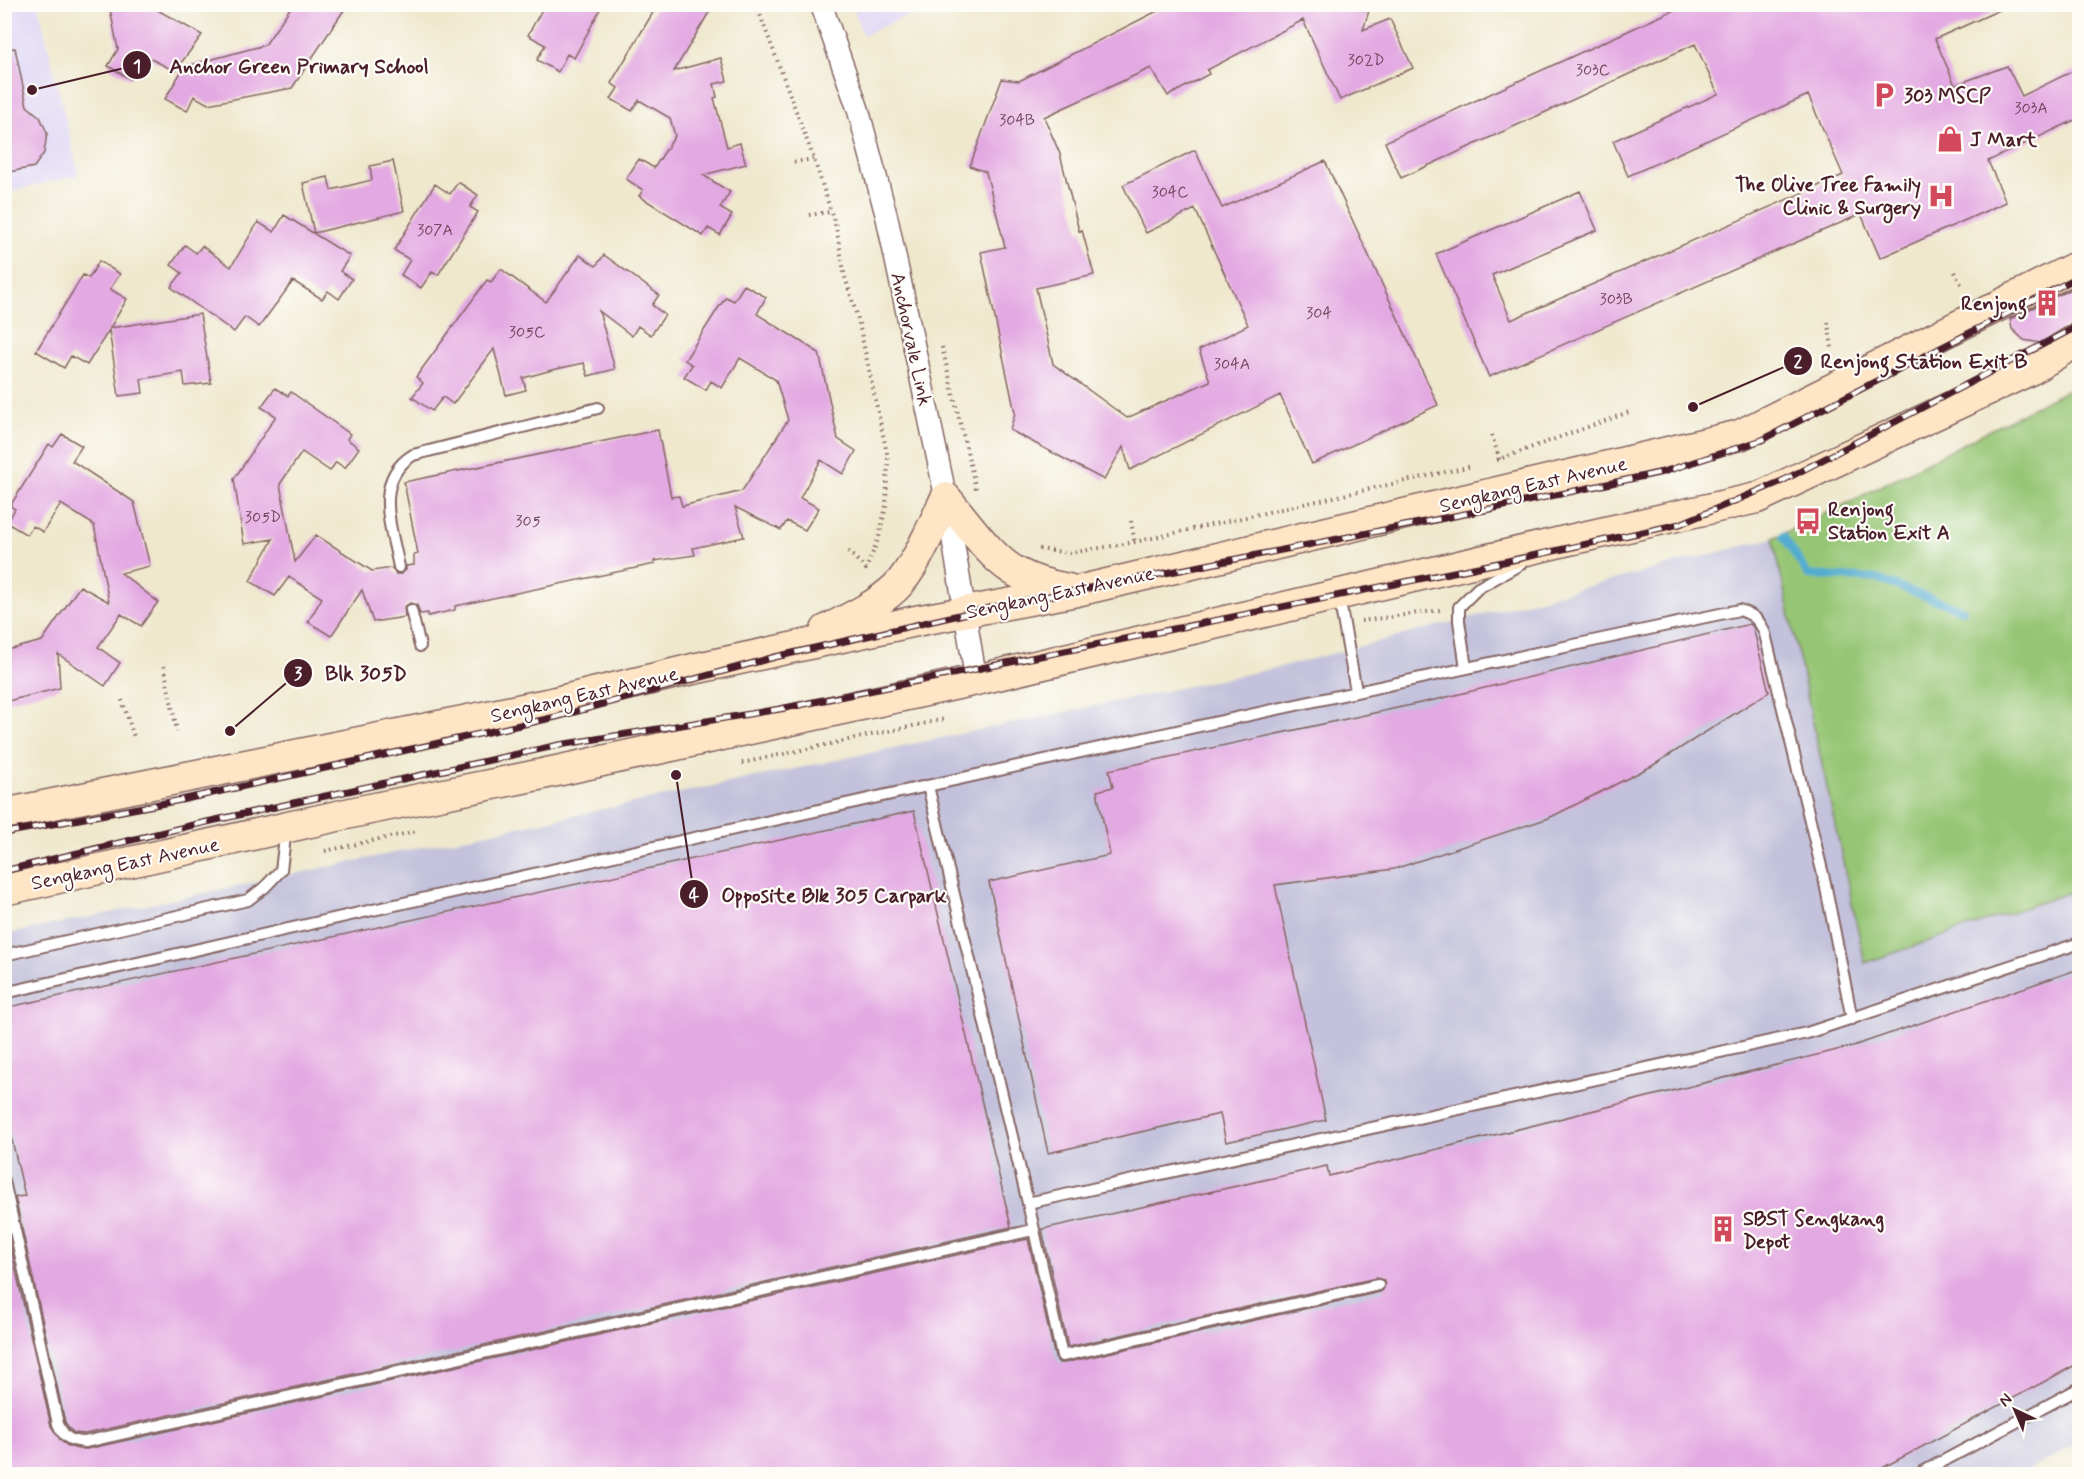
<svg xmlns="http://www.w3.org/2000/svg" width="2084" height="1479" font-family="Mynerve,sans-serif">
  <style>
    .built { fill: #ded5f5 }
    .industrial { fill: #c3c1db }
    .green { fill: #96c675; stroke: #707250; stroke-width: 1.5 }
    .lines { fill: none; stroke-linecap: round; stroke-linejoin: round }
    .stream { stroke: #53acd0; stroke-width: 8 }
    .building { fill: #e3a9e2 }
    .service-casing { stroke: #846564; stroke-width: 14 }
    .minor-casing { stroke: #846564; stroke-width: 24 }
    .secondary-casing { stroke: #846564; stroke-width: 33 }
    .path { stroke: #846564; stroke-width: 4; stroke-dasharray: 1.5 4.5; stroke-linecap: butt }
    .service { stroke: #fff; stroke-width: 10 }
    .minor { stroke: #fff; stroke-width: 21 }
    .secondary { stroke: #fde5c5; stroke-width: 30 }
    .rail-casing { stroke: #4a1f2b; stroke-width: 7 }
    .rail { stroke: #fdfcf7; stroke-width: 4.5; stroke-dasharray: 14; stroke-linecap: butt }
    .labels { text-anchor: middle; stroke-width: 4.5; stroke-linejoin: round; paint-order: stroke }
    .number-label { font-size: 16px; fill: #704259 }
    .poi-label { font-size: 20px; font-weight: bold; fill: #4a1f2b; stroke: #fdfcf7; text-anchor: start }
    .street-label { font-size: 20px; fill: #4a1f2b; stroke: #fdfcf7 }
    .leader { fill: none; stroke: #4a1f2b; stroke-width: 2 }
    .callout-dot { fill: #4a1f2b; stroke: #fdfcf7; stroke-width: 2 }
    .mark-label { font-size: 18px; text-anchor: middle; font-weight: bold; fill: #fff }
    .callout-label { font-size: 21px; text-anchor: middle; font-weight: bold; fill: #4a1f2b; stroke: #fdfcf7; stroke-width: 4.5; stroke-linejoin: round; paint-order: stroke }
  </style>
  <rect width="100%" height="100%" fill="#fdfcf7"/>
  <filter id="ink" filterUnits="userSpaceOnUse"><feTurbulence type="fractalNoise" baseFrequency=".0167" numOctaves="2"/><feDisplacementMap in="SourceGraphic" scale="12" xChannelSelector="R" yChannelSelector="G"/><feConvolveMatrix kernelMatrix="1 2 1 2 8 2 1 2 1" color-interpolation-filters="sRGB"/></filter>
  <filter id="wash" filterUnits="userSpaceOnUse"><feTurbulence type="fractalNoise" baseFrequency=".008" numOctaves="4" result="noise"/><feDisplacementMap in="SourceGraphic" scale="24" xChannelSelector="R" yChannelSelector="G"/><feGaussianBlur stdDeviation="1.35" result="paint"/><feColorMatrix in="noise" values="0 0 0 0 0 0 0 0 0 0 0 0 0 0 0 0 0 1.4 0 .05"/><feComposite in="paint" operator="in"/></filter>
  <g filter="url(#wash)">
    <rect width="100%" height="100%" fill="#efe8cd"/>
    <path class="built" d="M4,5H38L79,175L5,193Z
      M852,5V4L933,5L863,35Z"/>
    <path class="industrial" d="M1773,538L1865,963L2079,889V1443L2022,1474H5L4,935L1289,665Z"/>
    <path class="green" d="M2079,384V889L1865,963L1773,538L1844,505Z"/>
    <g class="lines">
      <path class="stream" d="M1783,536L1808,575L1877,579L1963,610"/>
    </g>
    <g id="blocks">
      <path class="building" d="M109,4H147L202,35L175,71L143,55L130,79L108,66L118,49Z
        M293,4H348L292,88L208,104L194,96L187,111L165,99L184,67L265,45Z
        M545,4H603L574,58L567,54L558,72L537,60L545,45L528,35Z
        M658,4H714L674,71L721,58L727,81L714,84L717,97L714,98L727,147L740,143L746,164L703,175L730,192L720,208L732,215L720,235L708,228L703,236L639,196L643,190L626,179L639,159L654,168L675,136L670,118L639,100L632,111L611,99L618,88L611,83Z
        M1171,4H1371L1363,30L1390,19L1413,68L1340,100L1303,20L1207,70L1209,74L1168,96L1151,68L1044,117L1060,154L1079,231L1082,230L1094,275L1036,288L1053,364L1127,418L1210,381L1199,350L1248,325L1195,209L1146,233L1123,185L1195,150L1222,208L1325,161L1438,405L1312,464L1280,395L1130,470L1123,447L1104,480L1010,430L1015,413L981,252L1005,247L986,172L970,166L1002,79L1019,81Z
        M1687,4H2013L1935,39L1955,85L2007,66L2022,96L2079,68V118L1988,161L2006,202L1880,258L1861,214L1489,377L1436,254L1580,191L1597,230L1492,275L1511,320L1843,175L1808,95L1628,176L1613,141L1718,94L1695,44L1401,178L1385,142Z
        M15,48L27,106L40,117L47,133L44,153L34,167L4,173V49Z
        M393,161L404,211L314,233L303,183L328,177L331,190L372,180L370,166Z
        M458,182L478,195L470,207L478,212L438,275L432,272L421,288L401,275L410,260L394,250L435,184L450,194Z
        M284,215L350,256L340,271L352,279L339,299L328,291L322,299L293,281L259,327L245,317L234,332L171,287L182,273L171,265L185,245L196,253L202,246L231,267L258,222L274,232Z
        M580,255L596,266L604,255L659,295L652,305L665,315L651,335L638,326L632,336L599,311L615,369L588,376L584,363L552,370L523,378L526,390L506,395L494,349L453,404L443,397L432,411L412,397L423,383L416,377L487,280L491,282L501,269L546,302Z
        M99,261L120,274L110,289L127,299L110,328L200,314L211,383L185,386L183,372L141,379L143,393L119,396L109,330L87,365L71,356L64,368L36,351L83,275L89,278Z
        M744,285L766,297L757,314L819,353L838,439L856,451L843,474L821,460L800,498L819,508L805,530L787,521L781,530L735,507L744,537L693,548L695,555L654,561L655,564L455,606V610L428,616V613L420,614L417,605L410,603L404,607L405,617L373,622L362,590L331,636L308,622L322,598L289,577L275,596L250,581L273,539L244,544L234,479L276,416L261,407L275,388L288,396L291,392L350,434L347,439L359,448L345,468L336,462L330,471L302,452L280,484L295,562L316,535L372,571L392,568L396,574H401L406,570V566L414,565V555L418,554L404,482L658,430L671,497L679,496L682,506L742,491L788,420L776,380L740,358L722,388L711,381L706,390L684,377L692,365L685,360L719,307L726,297L734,301Z
        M2079,285V322L2071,324L2040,343L2024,340L2012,329L2010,319Z
        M62,434L82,446L72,461L134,502L150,566L121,573L158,602L141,626L121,614L98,647L120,663L105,686L58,654L60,688L4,702V651L42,641L80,586L109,602L94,525L61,504L43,532L33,526L27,535L7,523L15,509L10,506L49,444L53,447Z
        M1750,624L1753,627L1769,692L1652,766L1549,818L1394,869L1275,885L1326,1120L1226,1142L1220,1114L1048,1153L989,882L1110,855L1097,791L1113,787L1109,770L1439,699Z
        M914,811L1011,1227L85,1434L74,1433L69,1428L65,1422L15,1197L25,1196L4,1106V1008Z
        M2079,969V1363L1871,1474H4V1218L51,1426L61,1441L68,1446L78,1449H87L1028,1239L1055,1358L1059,1363H1064L1380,1292L1383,1290L1385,1284L1383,1280L1376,1278L1068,1347L1042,1229L1327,1166L1329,1176L1853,1046Z"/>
    </g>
  </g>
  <g filter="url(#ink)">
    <use href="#blocks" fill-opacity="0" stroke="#846564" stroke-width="1.5"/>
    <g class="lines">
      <g class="service-casing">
        <path id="service" d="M399,567C392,529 372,480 413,455L598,408
          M1339,597L1356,691
          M411,610L420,646
          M1466,668L1459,621V607L1478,588L1521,564
          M928,786L1028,1203L1062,1356L1378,1285
          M4,955L248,900L265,887L281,870L286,829
          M4,993C582,863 1160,732 1739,610C1753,614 1760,620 1765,634L1825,883L1852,1019
          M4,1181L58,1424C64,1438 70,1441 85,1442L1033,1230
          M1028,1203L1807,1033L2080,943
          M1919,1474L2080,1388"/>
      </g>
      <g class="minor-casing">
        <path id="minor" d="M821,4L858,109L887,218L946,498L976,680"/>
      </g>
      <g class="secondary-casing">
        <path id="secondary" d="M826,630C850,618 876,606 896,587C915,569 934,522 946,498C966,521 992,560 1018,573C1034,582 1051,586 1068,589
          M4,814L547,704L693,669L921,620L1077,591L1740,435L2080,265
          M4,890L360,811L538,775L976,680L1565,541L1757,498L2032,369L2080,339"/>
      </g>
      <path class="path" d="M756,4L814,159L836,227L845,277L858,319L888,458L886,506L879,537L866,569L846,549
        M794,162L814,159
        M809,215L830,212
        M1955,272L1963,288
        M1828,322L1832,348
        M942,347L976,489
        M1492,435L1500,461
        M1497,460L1632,411
        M1131,521L1135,544
        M1039,549L1071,553L1135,542L1472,466
        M1361,621L1440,610
        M164,666L177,731
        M122,700L135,740
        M742,763L945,719
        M325,851L417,831"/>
      <use href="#service" class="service"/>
      <use href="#minor" class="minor"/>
      <use href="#secondary" class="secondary"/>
      <g class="rail-casing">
        <path id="rail" d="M4,833L181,800L556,717L775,657L1003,605L1490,509L1663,472L1762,440L2080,276
          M4,871L193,825L559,745L780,709L1503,562L1680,524L1782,481L2080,325"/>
      </g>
      <use href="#rail" class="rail"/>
    </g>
  </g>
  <defs>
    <g id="parking-bare" transform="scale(2.07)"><path d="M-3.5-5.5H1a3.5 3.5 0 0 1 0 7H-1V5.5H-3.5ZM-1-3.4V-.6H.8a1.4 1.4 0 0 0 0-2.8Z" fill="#d1495b" stroke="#fdfcf7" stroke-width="2.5" paint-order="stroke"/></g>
    <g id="shop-bare" transform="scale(2.07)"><path d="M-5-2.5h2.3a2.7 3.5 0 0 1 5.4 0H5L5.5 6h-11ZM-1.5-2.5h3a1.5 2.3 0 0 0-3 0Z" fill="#d1495b" stroke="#fdfcf7" stroke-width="2.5" paint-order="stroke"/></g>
    <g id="hospital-bare" transform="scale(2.07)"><path d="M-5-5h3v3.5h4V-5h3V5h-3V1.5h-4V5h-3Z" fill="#d1495b" stroke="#fdfcf7" stroke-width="2.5" paint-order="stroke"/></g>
    <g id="building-bare" transform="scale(2.07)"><path d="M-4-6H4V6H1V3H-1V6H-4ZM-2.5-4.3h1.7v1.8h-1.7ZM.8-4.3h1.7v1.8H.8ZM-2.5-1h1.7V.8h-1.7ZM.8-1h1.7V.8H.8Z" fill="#d1495b" stroke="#fdfcf7" stroke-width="2.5" paint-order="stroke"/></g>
    <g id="bus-bare" transform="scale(2.07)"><path d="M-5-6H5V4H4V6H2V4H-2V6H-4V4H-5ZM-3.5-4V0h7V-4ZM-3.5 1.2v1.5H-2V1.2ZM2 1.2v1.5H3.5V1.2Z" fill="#d1495b" stroke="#fdfcf7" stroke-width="2.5" paint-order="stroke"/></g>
  </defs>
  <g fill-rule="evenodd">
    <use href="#parking-bare" x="1884" y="95"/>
    <use href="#shop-bare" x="1950" y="139"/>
    <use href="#hospital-bare" x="1941" y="196"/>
    <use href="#building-bare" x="2047" y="303"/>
    <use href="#bus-bare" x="1808" y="521"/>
    <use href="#building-bare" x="1723" y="1229"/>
  </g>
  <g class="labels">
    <g class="number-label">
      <text x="1366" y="65">302D</text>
      <text x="1593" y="75">303C</text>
      <text x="2031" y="113">303A</text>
      <text x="1017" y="125">304B</text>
      <text x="1170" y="197">304C</text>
      <text x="435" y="235">307A</text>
      <text x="1616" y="304">303B</text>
      <text x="1319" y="318">304</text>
      <text x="527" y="337">305C</text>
      <text x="1232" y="369">304A</text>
      <text x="263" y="522">305D</text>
      <text x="528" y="526">305</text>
    </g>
    <g class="poi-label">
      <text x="1904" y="102">303 MSCP</text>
      <text x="1970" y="146">J Mart</text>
      <text x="1921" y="191" text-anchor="end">The Olive Tree Family<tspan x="1921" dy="23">Clinic &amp; Surgery</tspan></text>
      <text x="2027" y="310" text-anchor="end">Renjong</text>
      <text x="1828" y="516">Renjong<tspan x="1828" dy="23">Station Exit A</tspan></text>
      <text x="1743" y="1225">SBST Sengkang<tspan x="1743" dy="23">Depot</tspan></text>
    </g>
    <g class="street-label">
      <text transform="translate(912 339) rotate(78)" y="7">Anchorvale Link</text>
      <text transform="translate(1533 484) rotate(-13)" y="7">Sengkang East Avenue</text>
      <text transform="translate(1060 592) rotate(-12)" y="7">Sengkang East Avenue</text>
      <text transform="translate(584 694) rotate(-13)" y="7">Sengkang East Avenue</text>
      <text transform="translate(125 863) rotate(-12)" y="7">Sengkang East Avenue</text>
    </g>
  </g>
  <path class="leader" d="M32 90L137 65M1693 407L1798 361M230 731L298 673M676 775L694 894"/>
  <g class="callout-dot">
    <circle cx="32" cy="90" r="6"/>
    <circle cx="1693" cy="407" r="6"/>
    <circle cx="230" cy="731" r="6"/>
    <circle cx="676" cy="775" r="6"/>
    <circle cx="137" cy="65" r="15"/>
    <circle cx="1798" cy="361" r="15"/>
    <circle cx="298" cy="673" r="15"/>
    <circle cx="694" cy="894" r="15"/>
  </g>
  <g class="mark-label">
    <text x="137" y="72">1</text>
    <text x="1798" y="367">2</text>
    <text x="298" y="679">3</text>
    <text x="694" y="901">4</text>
  </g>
  <g class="callout-label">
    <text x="299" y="73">Anchor Green Primary School</text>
    <text x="1924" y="368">Renjong Station Exit B</text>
    <text x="366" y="680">Blk 305D</text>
    <text x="834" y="902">Opposite Blk 305 Carpark</text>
  </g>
  <rect width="2084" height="1479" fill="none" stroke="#fdfcf7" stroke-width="24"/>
  <g transform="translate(2015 1410) rotate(316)" stroke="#fdfcf7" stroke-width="4.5" paint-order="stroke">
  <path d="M0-4.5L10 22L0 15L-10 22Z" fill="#4a1f2b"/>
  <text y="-9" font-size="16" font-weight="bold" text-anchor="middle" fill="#4a1f2b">N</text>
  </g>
</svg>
